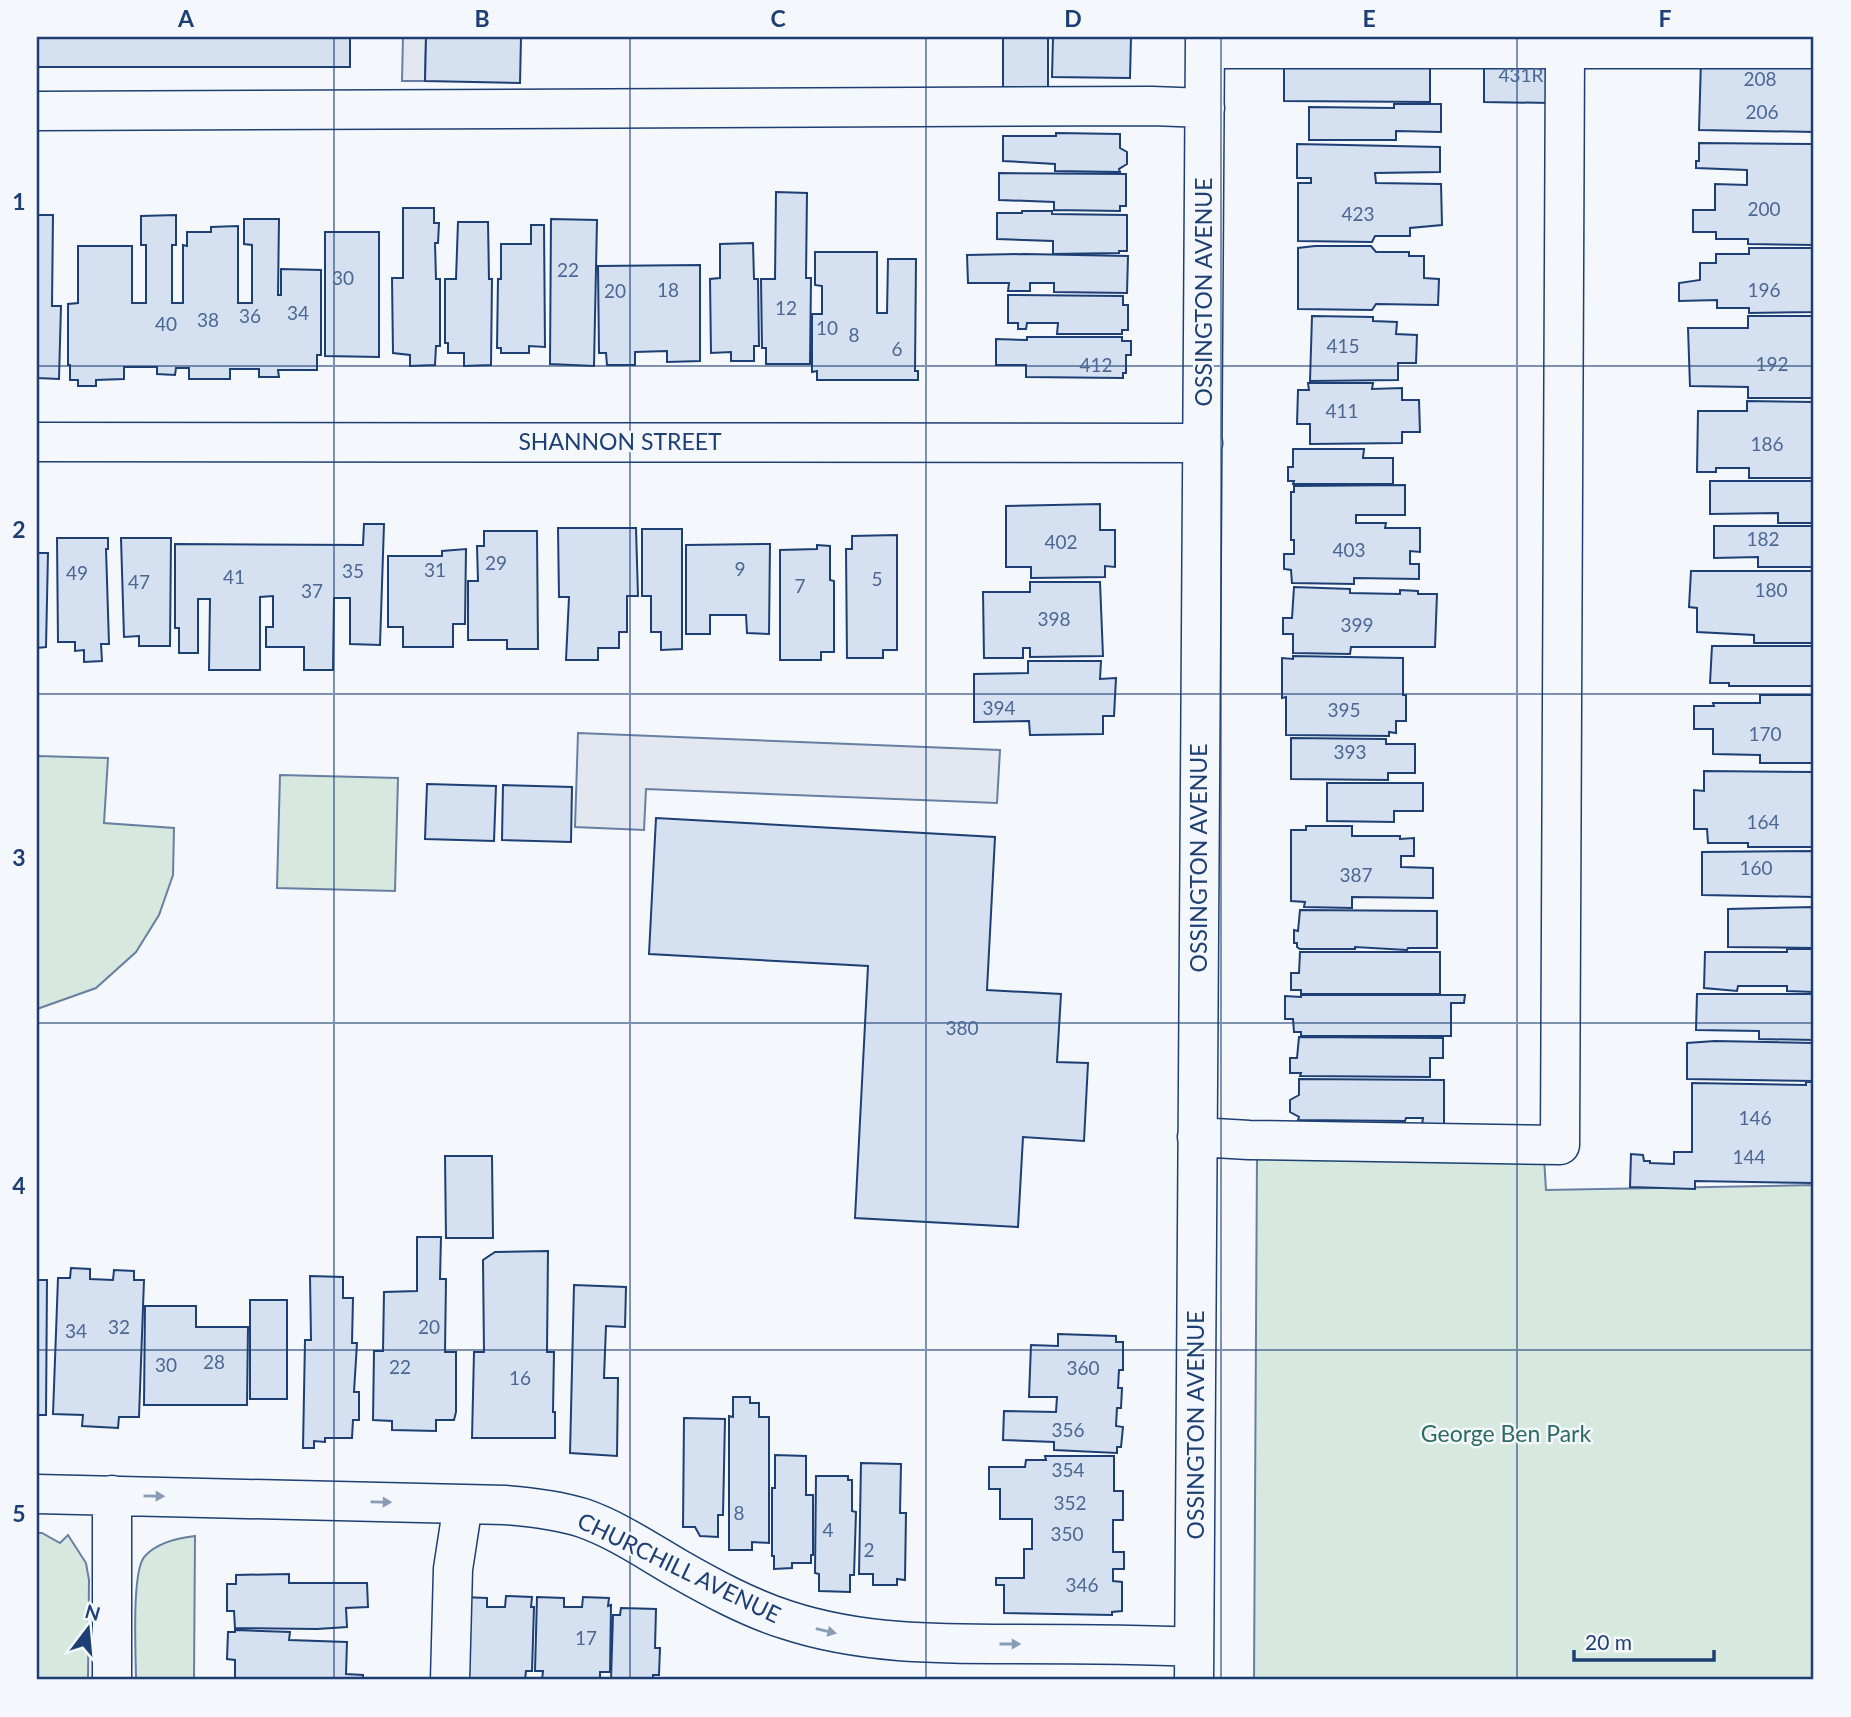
<svg xmlns="http://www.w3.org/2000/svg" width="1851" height="1717" font-family="Lato,sans-serif">
  <style>
    .green { fill: #d7e8df; stroke: #687fa3; stroke-width: 2 }
    .parking { fill: #e3e8f0; stroke: #687fa3; stroke-width: 2 }
    .building { fill: #d5e0f0; stroke: #1d3f73; stroke-width: 2 }
    .lines { fill: none; stroke-linecap: round; stroke-linejoin: round }
    .minor-casing { stroke: #1d3f73; stroke-width: 41 }
    .minor { stroke: #f4f7fb; stroke-width: 38 }
    .oneway { fill: #889bb7 }
    .grid { fill: none; stroke: #1d3f73; stroke-width: 2; stroke-opacity: 0.55 }
    .labels { text-anchor: middle; stroke-width: 5; stroke-linejoin: round; paint-order: stroke }
    .number-label { font-size: 19px; fill: #4b6792 }
    .street-label { font-size: 23px; fill: #1d3f73; stroke: #f4f7fb }
    .park-label { font-size: 23px; fill: #2c6c60; stroke: #f4f7fb }
    .neatline { fill: none; stroke: #1d3f73; stroke-width: 2.5 }
    .grid-label { font-size: 23px; text-anchor: middle; font-weight: bold; fill: #1d3f73 }
  </style>
  <rect width="100%" height="100%" fill="#f4f7fb"/>
  <path class="green" d="M37,756L108,758L104,823L174,828L173,875L159,915L136,952L96,988L37,1009Z
    M280,775L398,778L395,891L277,888Z
    M1257,1156L1544,1158L1546,1190L1814,1185V1680H1254Z
    M37,1533H42L60,1543L68,1535L86,1563L89,1580L88,1680H37Z
    M195,1536L194,1680H136C136,1657 131,1570 145,1556C157,1543 177,1538 195,1536Z"/>
  <path class="parking" d="M403,37H426L425,81H402Z
    M578,733L1000,750L997,803L646,789L644,830L575,827Z"/>
  <path class="building" d="M37,37H350V67H37Z
    M426,37H521L520,83L425,81Z
    M1003,37H1048V87H1003Z
    M1053,37H1131L1130,78L1052,77Z
    M1484,59H1552L1551,103L1484,102Z
    M1284,60L1430,61V102L1284,101Z
    M1701,60L1814,62V132L1699,130Z
    M1394,104H1441V132L1396,131V140H1309V107L1394,108Z
    M1056,133L1120,134V148L1127,152V164L1119,169L1120,172L1055,171V164L1003,161V136H1056Z
    M1699,143L1814,144V245L1748,244V239H1716V232H1693V210H1715V184L1747,185V170L1696,168V161H1699Z
    M1297,144L1440,147V172L1375,173L1376,183L1441,184L1442,225L1410,228V236H1375L1372,242L1298,241V183H1311V178H1297Z
    M999,173L1126,174V206H1120V211L1054,210V202L999,200Z
    M776,192L807,193L806,278H811L810,364H766V348H762L761,279H775Z
    M403,208H434V223H439L438,243H435L436,279H440V346H436L435,365L410,366V355L393,353L392,278H403Z
    M1022,211H1052V214L1127,215V251H1119V253L1053,254V241L997,239V213H1022Z
    M37,215H53L52,306H61L59,379L37,378Z
    M176,215V245H172V303H183V245L187,246V232H211V227L238,226V303H252V245L244,244V219H279L278,295H281V269L321,270V355H317V370H278L279,377H259V369H230V379H189V368H176L175,375L157,374V367H124V379L96,380V386H78V380H70V365H68V304L78,303V246H132V303H146V245H141V216Z
    M551,219L597,220L594,366L550,364Z
    M458,222H488L489,279H492L491,365L464,366V353H448V343H445V279H456Z
    M531,225H544L545,347L529,346V353H501V348H497L498,279H501V244H531Z
    M325,232H379V357L325,356Z
    M753,243L754,279H758L759,346H754V361H731V352L711,353L710,279L720,278V244Z
    M1315,246H1371L1376,252H1409V256H1424V278L1439,279L1438,305L1376,304L1372,310L1298,309V248Z
    M1749,248H1814V312L1749,313V308H1717V300L1679,301V283L1700,280V263H1716V254H1749Z
    M815,252H877V313H887L888,259H916L915,371H918V380H817V371L812,372V314H822V286L815,285Z
    M1025,254L1128,256L1127,293L1054,292V283H1030V291H1008L1009,283H968L967,255Z
    M700,265V361L667,362V351L635,352V365H607L606,353H599L598,266Z
    M1008,295L1123,296V305H1128V330H1122V334H1057L1058,323H1027L1026,329H1018V323H1008Z
    M1312,316L1373,317V321L1397,322L1396,334L1417,335L1416,363H1398V380L1310,381Z
    M1748,316H1814V398H1748V387L1690,386L1688,328H1748Z
    M1027,337H1122V341H1131V355H1126V373H1123V378L1026,377V365H996V339L1027,340Z
    M1308,383H1373L1372,389L1402,388V400H1419L1420,432H1402V443L1310,444V424H1297L1298,390H1309Z
    M1747,401L1814,402V478H1749V468H1716V472H1697L1698,411H1747Z
    M1293,449H1364L1363,458H1393V484H1293L1294,481H1288V467H1293Z
    M1710,481H1814V523H1778V513L1710,514Z
    M1405,485V515H1356V523H1386L1385,528H1420V552L1410,551V564H1419V579L1354,578V584L1292,583L1291,570L1284,569V554H1294V540H1291V492H1294V486Z
    M1100,504V530H1115V567L1105,566V577L1031,578V567H1006V506Z
    M364,524H384L380,645L350,644V598H334L333,670H304V647H266V627H273V596L260,597V670H209L210,599H198V653H179V628H175V544L363,545Z
    M1714,526H1814V567H1758V557L1714,558Z
    M558,528H636L638,596H627V632H619V648H598V660H566L569,597H559Z
    M642,529H682V649L661,650V632H651V596H642Z
    M484,531H537L538,649H507V640H468V581H478L477,546H484Z
    M897,535V650H883V658H847L846,549H852V536Z
    M57,538H108V549H106L109,644H101L102,661L84,662V650L75,651V642H58Z
    M121,538H171L170,646H139V636L124,637Z
    M770,544L769,634L747,633L746,615H710V634H686V545Z
    M817,545L830,546V580L834,581V652H821V660H780V550L817,549Z
    M466,549L465,624H453V647H403V627H388V556H442V551Z
    M37,553H48L46,647L37,648Z
    M1691,571H1814V643H1754V635L1697,632V608L1689,607Z
    M1030,582H1100L1103,656L1030,657V648H1023V658H984L983,592H1030Z
    M1294,587L1350,589V593L1400,594V590L1418,591V594H1437L1435,647H1351L1350,654L1293,653V634H1283V618H1292Z
    M1712,646H1814V686H1729V683H1710Z
    M1293,656L1403,658V695H1406V721H1396V733L1389,732V736L1286,735V697L1282,698V658L1293,659Z
    M1028,661H1101L1100,679L1116,678L1114,716H1103V734L1030,735L1029,721L974,722V674L1028,673Z
    M1760,695H1814V763H1760V755L1713,754V729H1694V706H1714L1713,703H1760Z
    M1291,738L1386,739V744H1415V773H1388V780L1291,779Z
    M1704,771L1814,772V847H1748V843H1708L1707,829H1694V790L1704,791Z
    M1327,783H1423V811H1394V822L1327,821Z
    M427,784L496,786L494,841L425,839Z
    M503,785L572,787L571,842L502,840Z
    M656,818L995,837L987,990L1061,994L1057,1062L1088,1063L1084,1141L1023,1137L1018,1227L855,1218L868,966L649,954Z
    M1306,826H1352V836H1400V839L1414,838V856H1401V867L1433,868V898L1352,897V908L1304,907L1305,902L1291,901V830H1306Z
    M1814,851V897L1702,895V852Z
    M1814,907V948L1728,947V909Z
    M1300,910L1437,911V948H1408L1407,950L1355,947V949H1300L1297,947V943H1294V930L1298,931Z
    M1787,949H1814V992L1787,991V986H1738L1737,991L1704,988L1705,952H1787Z
    M1300,952H1440V994H1301V990H1291V973H1299Z
    M1697,994H1814V1040L1759,1039V1031L1696,1030Z
    M1301,995H1465L1464,1003H1451V1036H1301V1032H1294L1293,1019H1285V996L1301,997Z
    M1299,1037L1443,1038V1058H1430V1077L1300,1076L1301,1073H1290V1058H1297Z
    M1715,1041L1814,1043V1081L1687,1079V1043Z
    M1299,1079L1444,1080V1124L1422,1125L1423,1118H1406L1405,1121L1298,1120L1299,1117L1290,1112V1100L1299,1095Z
    M1806,1082H1814V1183L1695,1181V1189L1630,1187L1631,1154L1643,1155L1644,1161H1650V1163L1674,1164V1152H1692V1083L1806,1085Z
    M445,1156H492L493,1238H446Z
    M417,1237H441L440,1279H446L445,1352H456V1412L454,1420H436V1431L392,1430V1421L373,1420L374,1351H383L384,1292L417,1291Z
    M548,1251L547,1352H554L553,1412H555V1438H472L474,1352H484L483,1260L495,1252Z
    M71,1268L90,1269V1279L113,1280L114,1270L134,1271V1280H144L139,1417H119L118,1428L82,1426L83,1415L53,1414L58,1278H70Z
    M310,1276L343,1277V1298H353L352,1343H357L354,1392H359V1420H353L352,1438H325V1442L314,1441V1448H303L305,1340H311Z
    M37,1280H47L46,1415H37Z
    M574,1285L626,1287L625,1327L606,1326L604,1378H618L617,1456L570,1453Z
    M250,1300H287V1399H250Z
    M145,1306H196V1327H248L247,1405H144Z
    M1058,1334L1116,1336V1342H1123V1370H1119L1118,1388H1122L1121,1408H1117L1116,1426L1123,1427L1121,1447H1117V1453L1054,1450V1442L1003,1440L1004,1411L1056,1412L1057,1397H1029L1031,1345L1058,1346Z
    M733,1397H750V1403H759V1417H769V1543L752,1542V1550H729V1416L733,1417Z
    M684,1418L725,1419L723,1515H718V1537L700,1536L695,1527H683Z
    M775,1455L806,1456V1495H813V1555H811V1563H792V1568L774,1569V1556H772V1488H775Z
    M1045,1456H1114V1491H1123V1520H1113V1552H1124V1569H1113V1581L1122,1582V1611L1112,1612V1615L1004,1613V1585H996V1578H1024V1549H1032V1519H1000V1489H989V1467H1025L1026,1460H1046Z
    M861,1463L901,1464L900,1513H906L905,1580L897,1579V1585H873V1574H859Z
    M816,1476H848V1480H852V1511L856,1512L854,1575H850V1592L819,1591V1574L815,1573Z
    M289,1574V1583H367L368,1607L346,1608L347,1627L317,1629L235,1628L234,1611H227V1584H236V1575Z
    M506,1596L532,1597L531,1607H534L532,1671H526L525,1680H467L463,1597L487,1598V1607H505Z
    M537,1597L564,1598V1607H582L583,1597L609,1598L608,1606L611,1605L610,1672H600V1680H542L543,1671H535Z
    M621,1608L656,1609L655,1648H660L659,1675H653V1680H611L613,1615H620Z
    M235,1630L290,1632L289,1640L347,1642L346,1674L363,1675V1680H235V1660L227,1659L228,1632H235Z
    M1012,1678L1111,1679L1012,1680Z"/>
  <g class="lines">
    <g class="minor-casing">
      <path id="minor" d="M1205,49H1814
        M37,111L1152,106L1205,108
        M37,442L1203,443
        M1197,1137L1249,1140L1560,1145L1565,50
        M37,1494L505,1505C532,1507 557,1510 583,1518C617,1530 646,1550 677,1568C712,1588 749,1608 787,1620C860,1644 937,1644 1013,1644C1074,1644 1134,1644 1194,1647
        M112,1680V1495
        M450,1680L453,1569L463,1504
        M1194,1680L1205,37"/>
    </g>
    <use href="#minor" class="minor"/>
  </g>
  <defs><path id="oneway-solid" d="M-6-.8H1V-3.2L6.5 0L1 3.2V.8H-6Z" transform="scale(1.75)"/></defs>
  <g class="oneway">
    <use href="#oneway-solid" transform="translate(154 1496) rotate(1)"/>
    <use href="#oneway-solid" transform="translate(381 1502) rotate(1)"/>
    <use href="#oneway-solid" transform="translate(826 1631) rotate(13)"/>
    <use href="#oneway-solid" transform="translate(1010 1644)"/>
  </g>
  <path class="grid" d="M334,37V1680M630,37V1680M926,37V1680M1221,37V1680M1517,37V1680M37,366H1814M37,694H1814M37,1023H1814M37,1350H1814"/>
  <g class="labels">
    <g class="number-label">
      <text x="1521" y="82">431R</text>
      <text x="1760" y="86">208</text>
      <text x="1762" y="119">206</text>
      <text x="1764" y="216">200</text>
      <text x="1358" y="221">423</text>
      <text x="568" y="277">22</text>
      <text x="343" y="285">30</text>
      <text x="668" y="297">18</text>
      <text x="1764" y="297">196</text>
      <text x="615" y="298">20</text>
      <text x="786" y="315">12</text>
      <text x="298" y="320">34</text>
      <text x="250" y="323">36</text>
      <text x="208" y="327">38</text>
      <text x="166" y="331">40</text>
      <text x="827" y="335">10</text>
      <text x="854" y="342">8</text>
      <text x="1343" y="353">415</text>
      <text x="897" y="356">6</text>
      <text x="1772" y="371">192</text>
      <text x="1096" y="372">412</text>
      <text x="1342" y="418">411</text>
      <text x="1767" y="451">186</text>
      <text x="1763" y="546">182</text>
      <text x="1061" y="549">402</text>
      <text x="1349" y="557">403</text>
      <text x="496" y="570">29</text>
      <text x="740" y="576">9</text>
      <text x="435" y="577">31</text>
      <text x="353" y="578">35</text>
      <text x="77" y="580">49</text>
      <text x="234" y="584">41</text>
      <text x="877" y="586">5</text>
      <text x="139" y="589">47</text>
      <text x="800" y="593">7</text>
      <text x="1771" y="597">180</text>
      <text x="312" y="598">37</text>
      <text x="1054" y="626">398</text>
      <text x="1357" y="632">399</text>
      <text x="999" y="715">394</text>
      <text x="1344" y="717">395</text>
      <text x="1765" y="741">170</text>
      <text x="1350" y="759">393</text>
      <text x="1763" y="829">164</text>
      <text x="1756" y="875">160</text>
      <text x="1356" y="882">387</text>
      <text x="962" y="1035">380</text>
      <text x="1755" y="1125">146</text>
      <text x="1749" y="1164">144</text>
      <text x="119" y="1334">32</text>
      <text x="429" y="1334">20</text>
      <text x="76" y="1338">34</text>
      <text x="214" y="1369">28</text>
      <text x="166" y="1372">30</text>
      <text x="400" y="1374">22</text>
      <text x="1083" y="1375">360</text>
      <text x="520" y="1385">16</text>
      <text x="1068" y="1437">356</text>
      <text x="1068" y="1477">354</text>
      <text x="1070" y="1510">352</text>
      <text x="739" y="1520">8</text>
      <text x="828" y="1537">4</text>
      <text x="1067" y="1541">350</text>
      <text x="869" y="1557">2</text>
      <text x="1082" y="1592">346</text>
      <text x="586" y="1645">17</text>
    </g>
    <g class="street-label">
      <text transform="translate(1204 292) rotate(-90)" y="8">OSSINGTON AVENUE</text>
      <text x="620" y="450">SHANNON STREET</text>
      <text transform="translate(1199 858) rotate(-90)" y="8">OSSINGTON AVENUE</text>
      <text transform="translate(1196 1425) rotate(-90)" y="8">OSSINGTON AVENUE</text>
      <text transform="translate(679 1568) rotate(26)" y="8">CHURCHILL AVENUE</text>
    </g>
    <g class="park-label">
      <text x="1506" y="1442">George Ben Park</text>
    </g>
  </g>
  <rect width="1851" height="1717" fill="none" stroke="#f4f7fb" stroke-width="77"/>
  <g transform="translate(88 1629) rotate(16)" stroke="#f4f7fb" stroke-width="5" paint-order="stroke">
  <path d="M0-5L12 26L0 18L-12 26Z" fill="#1d3f73"/>
  <text y="-10" font-size="19" font-weight="bold" text-anchor="middle" fill="#1d3f73">N</text>
  </g>
  <path d="M1574 1650v10h140v-10" fill="none" stroke="#1d3f73" stroke-width="3.5"/>
  <text x="1585" y="1650" font-size="21" fill="#1d3f73" stroke="#f4f7fb" stroke-width="5" paint-order="stroke">20 m</text>
  <rect x="38" y="38" width="1774" height="1640" class="neatline"/>
  <g class="grid-label">
    <text x="186" y="27">A</text>
    <text x="482" y="27">B</text>
    <text x="778" y="27">C</text>
    <text x="1073" y="27">D</text>
    <text x="1369" y="27">E</text>
    <text x="1665" y="27">F</text>
    <text x="19" y="210">1</text>
    <text x="19" y="538">2</text>
    <text x="19" y="866">3</text>
    <text x="19" y="1194">4</text>
    <text x="19" y="1522">5</text>
  </g>
</svg>
